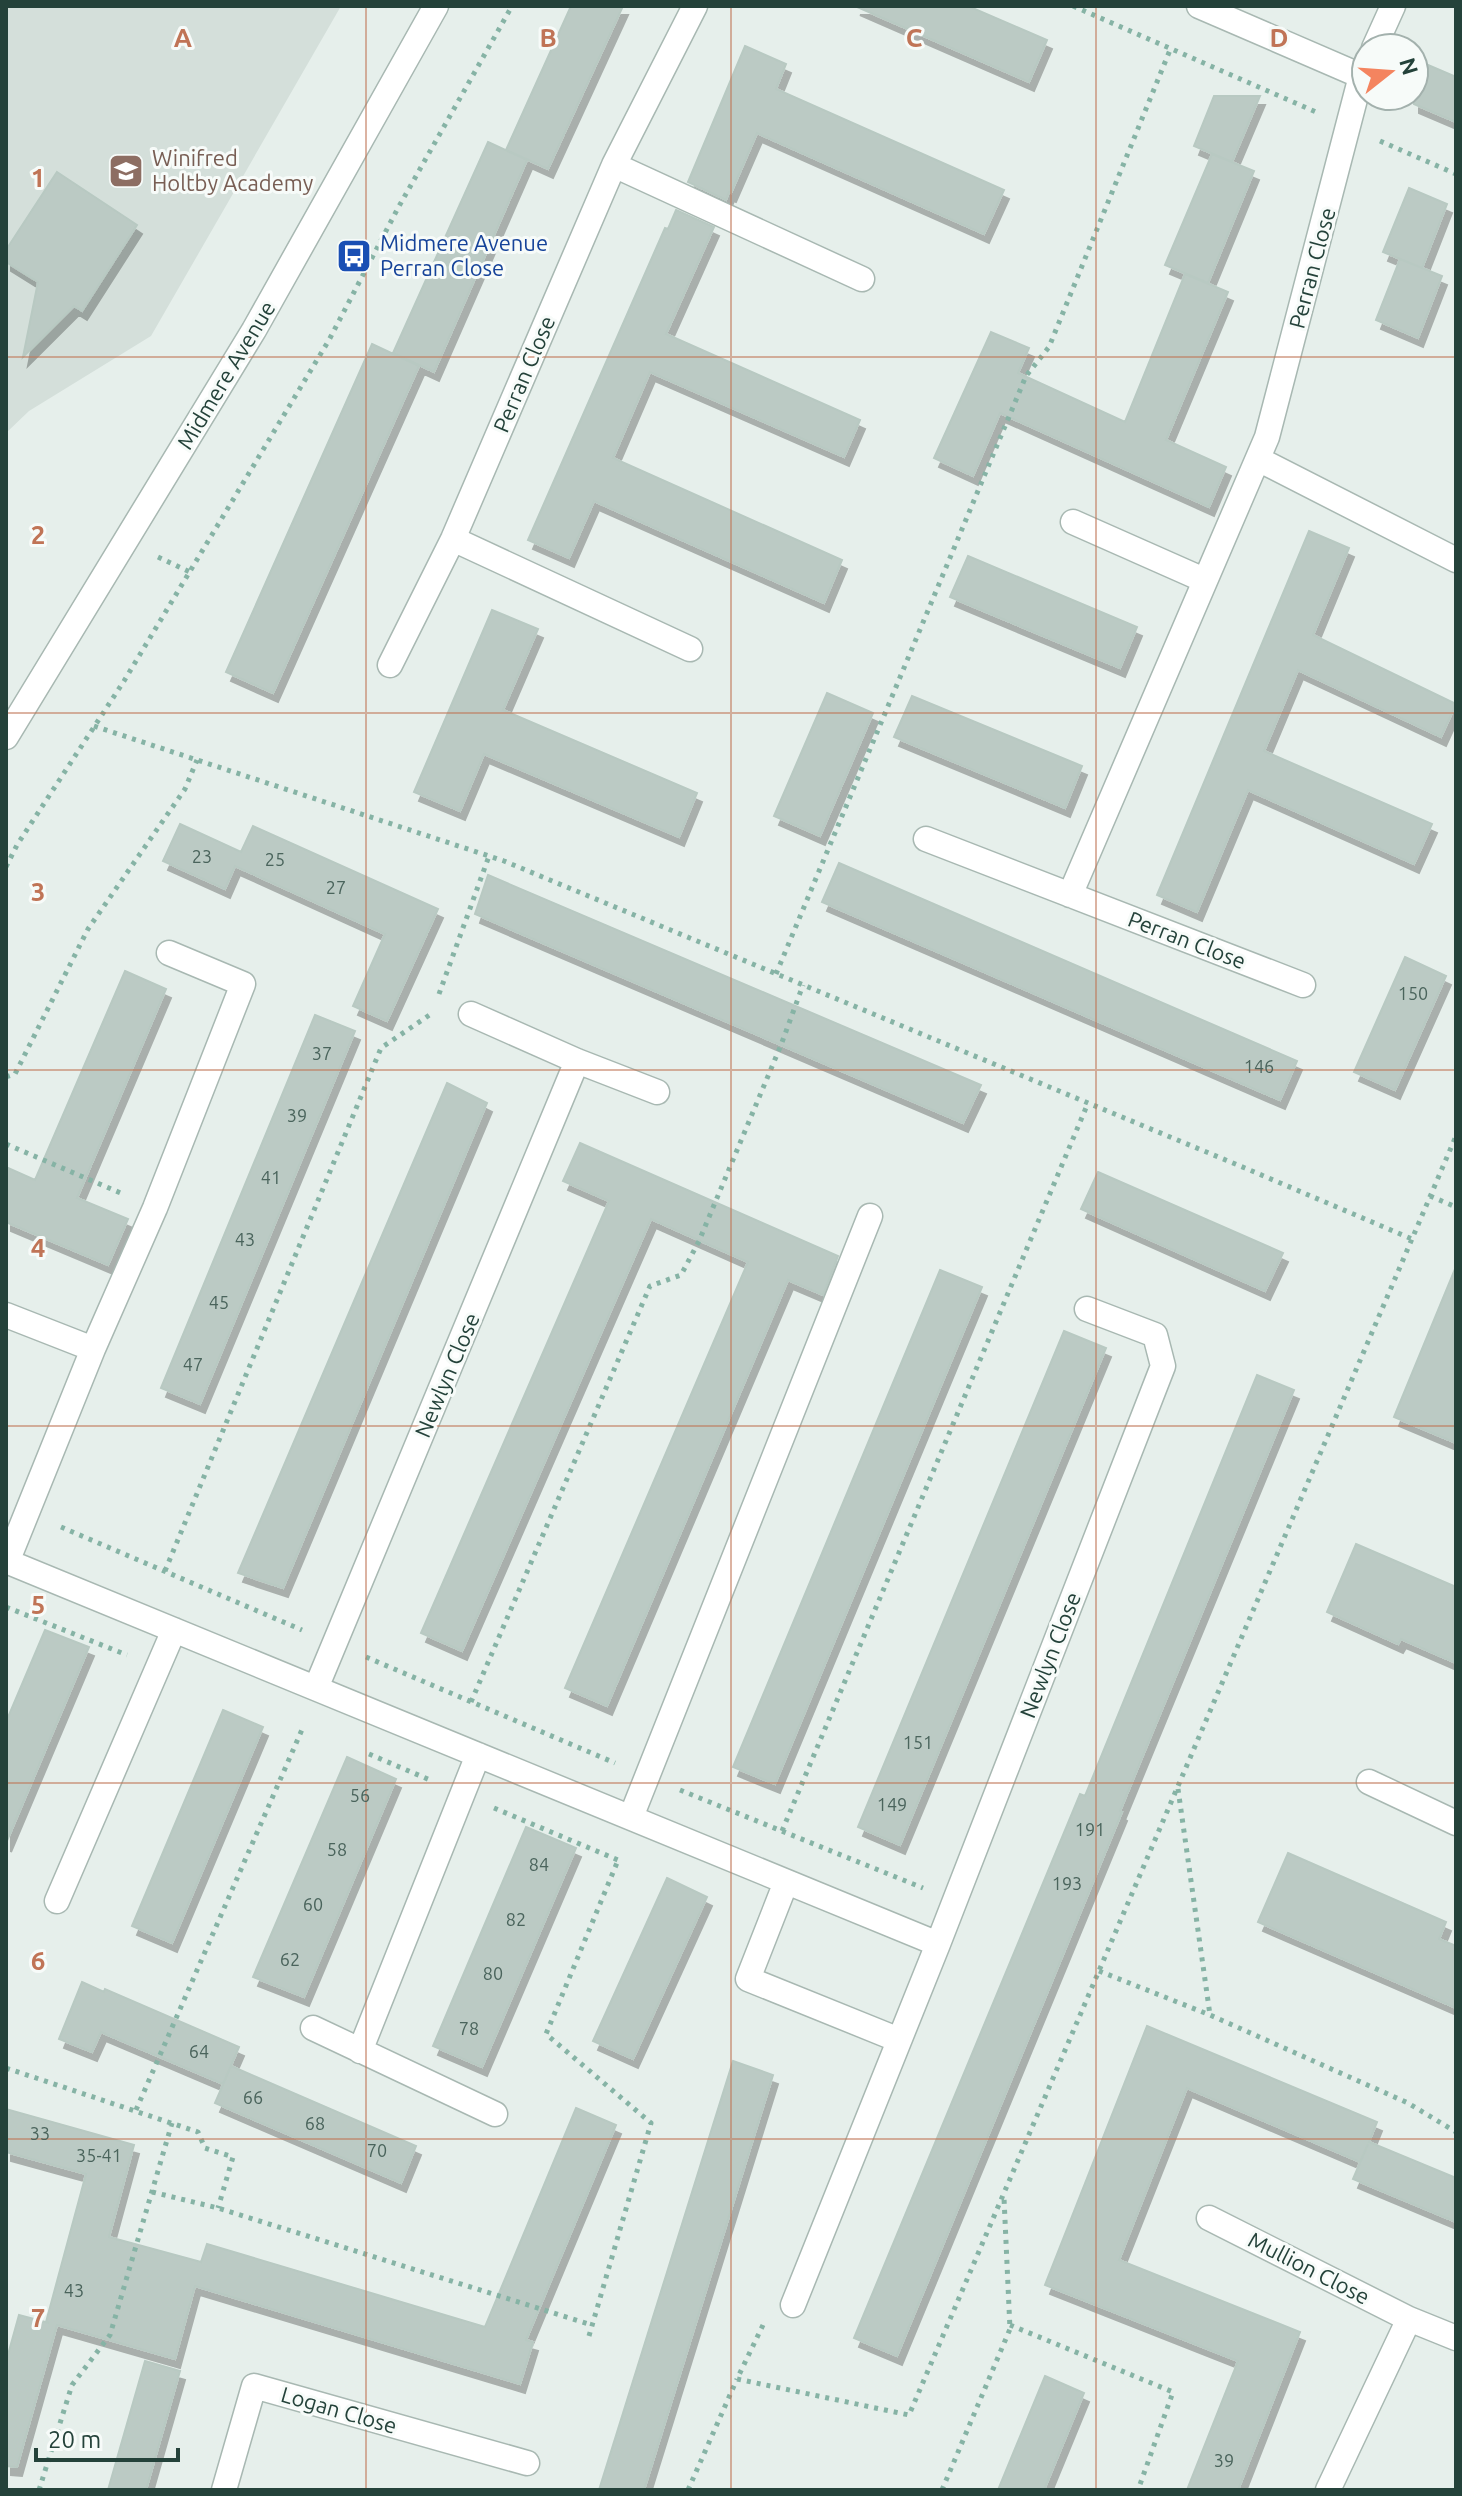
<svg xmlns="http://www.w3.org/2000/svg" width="1462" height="2496" font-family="Ubuntu,sans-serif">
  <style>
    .built { fill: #d4dfda }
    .building { fill: #bbcac4; stroke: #b8c9c2; stroke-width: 2; filter: url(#shadow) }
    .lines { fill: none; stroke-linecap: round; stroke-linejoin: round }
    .street-casing { stroke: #a8b8b2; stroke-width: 27 }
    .path { stroke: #86b3a5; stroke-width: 5; stroke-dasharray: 4 6; stroke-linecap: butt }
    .street { stroke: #fff; stroke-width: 24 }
    .grid { fill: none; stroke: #c07456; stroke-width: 2; stroke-opacity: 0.55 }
    .labels { text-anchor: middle; stroke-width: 6; stroke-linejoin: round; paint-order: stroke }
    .number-label { font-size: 18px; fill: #4a645c }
    .education-label { font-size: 22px; fill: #785e54; stroke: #f7fbf9; text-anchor: start }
    .transit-label { font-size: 22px; fill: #164399; stroke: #f7fbf9; text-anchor: start }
    .street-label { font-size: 22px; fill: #24423a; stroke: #f7fbf9 }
    .grid-label { font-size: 26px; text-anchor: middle; font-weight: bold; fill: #c07456; stroke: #f7fbf9; stroke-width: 6; stroke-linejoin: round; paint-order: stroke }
  </style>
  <defs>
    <filter id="shadow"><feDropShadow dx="5" dy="9" stdDeviation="0" flood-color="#0004"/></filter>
  </defs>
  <rect width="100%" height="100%" fill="#e6efeb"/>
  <path class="built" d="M6,6H341L151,336L29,411L6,433Z"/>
  <path class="building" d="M571,6H623L548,169L506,150Z
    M855,6H968L1047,40L1029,82Z
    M745,46L786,64L776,89L1004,190L984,234L757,133L731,193L729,192L726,200L688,182Z
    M1414,59L1456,77V122L1414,104Z
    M1214,96H1260L1232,162L1194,146Z
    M488,142L527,160L434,372L393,353Z
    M1212,154L1254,171L1208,283L1165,265Z
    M57,172L137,225L82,311L74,306L23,357L38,282L6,262V250Z
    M1409,188L1447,204L1422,268L1383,252Z
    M676,210L714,227L666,334L860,420L844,457L650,372L613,458L842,560L824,603L594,501L569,558L528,540L665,228L668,229Z
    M1400,259L1442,276L1418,338L1376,320Z
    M1185,274L1228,292L1166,440L1226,467L1209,507L1000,413L973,476L934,458L991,332L1029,348L1018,373L1125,422Z
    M372,344L419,366L273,693L226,672Z
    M1309,531L1349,548L1313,635L1456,704L1441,737L1298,670L1264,751L1432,824L1414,864L1248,790L1197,912L1157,895Z
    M968,556L1137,627L1120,668L950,597Z
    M492,610L538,629L503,710L697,793L679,837L484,754L460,811L414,792Z
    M827,693L873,713L820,836L774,816Z
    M912,696L1082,766L1065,808L894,737Z
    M180,824L241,852L253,826L438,909L387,1021L353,1006L385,934L235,866L225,889L163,861Z
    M839,863L1297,1061L1280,1100L822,902Z
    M488,875L981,1085L963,1123L475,914Z
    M1405,957L1446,976L1395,1090L1354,1072Z
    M125,971L166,989L77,1198L128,1219L108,1265L6,1222V1167L35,1180Z
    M315,1015L355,1031L200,1404L161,1388Z
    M447,1083L487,1103L283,1588L238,1573Z
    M580,1143L838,1256L823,1295L788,1280L607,1706L565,1688L748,1262L651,1219L462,1651L421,1633L609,1201L563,1181Z
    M1098,1172L1283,1253L1265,1291L1081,1209Z
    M1455,1269H1456V1443L1394,1417Z
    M940,1270L982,1287L775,1784L733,1767Z
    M1064,1331L1106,1348L900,1845L858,1827Z
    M1257,1375L1294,1390L1120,1811L1122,1812L897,2356L854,2338L1080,1794L1085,1796Z
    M1356,1544L1456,1587V1663L1401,1639L1398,1644L1327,1612Z
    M45,1630L89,1647L6,1843V1722Z
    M223,1710L263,1727L172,1943L132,1926Z
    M347,1757L396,1779L304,1997L253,1977Z
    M526,1827L576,1848L482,2067L433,2046Z
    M1288,1853L1446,1922L1439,1939L1456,1946V2008L1258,1922Z
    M667,1878L707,1897L633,2059L593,2041Z
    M82,1982L104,1992L105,1989L239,2047L223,2084L101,2032L92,2052L59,2039Z
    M1147,2026L1377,2122L1369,2142L1456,2178V2222L1353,2179L1368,2144L1360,2162L1187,2088L1119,2260L1300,2332L1238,2490H1187L1238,2361L1045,2285Z
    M733,2061L773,2075L644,2490H599Z
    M231,2066L416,2146L401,2183L215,2103Z
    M576,2108L616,2125L526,2340L533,2342L520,2384L195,2286L175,2359L57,2325L17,2467L6,2466V2362L19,2315L49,2323L46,2322L86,2174L6,2152V2109L134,2145L109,2237L201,2262L207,2244L485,2327Z
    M145,2361L180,2371L146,2490H108Z
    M1045,2376L1084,2393L1044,2490H998Z"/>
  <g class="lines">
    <g class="street-casing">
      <path id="street" d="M1374,48L1393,6
        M614,165L862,279
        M1258,459L1456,560
        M1073,522L1204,580
        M453,539L690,649
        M390,665L453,539L614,165L695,6
        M6,737L254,330L436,6
        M926,839L1303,985
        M1070,895L1267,437L1361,76L1199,6
        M471,1014L577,1061L657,1092
        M6,1315L93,1349
        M6,1561L938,1944
        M7,1562L93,1349L155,1208L243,984L169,953
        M316,1688L577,1061
        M1369,1782L1456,1823
        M631,1817L870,1216
        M786,1882L748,1979L899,2040
        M57,1901L174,1630
        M313,2028L495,2114
        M360,2051L478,1755
        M1209,2218L1409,2319L1456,2338
        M793,2305L938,1944L1163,1366L1155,1335L1087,1309
        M224,2490L254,2386L527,2463
        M1328,2490L1409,2319"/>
    </g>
    <path class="path" d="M1073,6L1316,112
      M1380,141L1456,174
      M158,557L190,572
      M94,726L504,861L1245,1168L1412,1239
      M6,867L17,845L124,681L329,340L398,208L512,6
      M776,974L1026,376L1049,347L1170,50
      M439,994L489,856
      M6,1077L15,1074L88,929L185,789L197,760
      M6,1144L123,1194
      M1430,1196L1456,1207
      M61,1527L302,1630
      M165,1571L381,1048L431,1014L433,1011
      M6,1607L127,1655
      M366,1657L615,1763
      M471,1702L650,1286L681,1275L699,1241L781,1045L803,985
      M369,1754L430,1780
      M1178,1789L1210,2015
      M680,1790L923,1888
      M494,1808L618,1860
      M782,1831L1088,1103
      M1099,1971L1210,2015L1408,2103L1456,2132
      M6,2068L198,2132L205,2148L233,2157L218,2208
      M136,2110L304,1725
      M152,2192L218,2208L592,2325
      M763,2325L737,2379L909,2415L1456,1136
      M1010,2325L1173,2392L1138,2490
      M589,2336L651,2123L546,2034L619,1858
      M39,2490L72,2385L110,2335L172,2123
      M688,2490L737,2379
      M942,2490L1010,2329L1004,2198"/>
    <use href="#street" class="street"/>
  </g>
  <path class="grid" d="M366,6V2490M731,6V2490M1096,6V2490M6,357H1456M6,713H1456M6,1070H1456M6,1426H1456M6,1783H1456M6,2139H1456"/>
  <defs>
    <g id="school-square" transform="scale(1.8)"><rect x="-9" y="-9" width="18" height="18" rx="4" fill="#8d6e63" stroke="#f7fbf9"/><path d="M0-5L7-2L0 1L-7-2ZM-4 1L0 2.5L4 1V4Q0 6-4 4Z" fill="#fff"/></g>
    <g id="bus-square" transform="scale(1.8)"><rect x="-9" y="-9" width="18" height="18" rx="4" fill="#1a4fb4" stroke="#f7fbf9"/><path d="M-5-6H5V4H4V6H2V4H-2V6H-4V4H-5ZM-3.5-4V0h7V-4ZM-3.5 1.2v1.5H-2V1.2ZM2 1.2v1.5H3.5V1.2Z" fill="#fff"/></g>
  </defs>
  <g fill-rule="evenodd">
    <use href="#school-square" x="126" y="171"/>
    <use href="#bus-square" x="354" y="256"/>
  </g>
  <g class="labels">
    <g class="number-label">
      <text x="202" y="863">23</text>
      <text x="275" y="866">25</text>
      <text x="336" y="894">27</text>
      <text x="1413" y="1000">150</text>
      <text x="322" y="1060">37</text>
      <text x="1259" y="1073">146</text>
      <text x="297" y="1122">39</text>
      <text x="271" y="1184">41</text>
      <text x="245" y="1246">43</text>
      <text x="219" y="1309">45</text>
      <text x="193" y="1371">47</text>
      <text x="918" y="1749">151</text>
      <text x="360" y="1802">56</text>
      <text x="892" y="1811">149</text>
      <text x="1090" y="1836">191</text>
      <text x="337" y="1856">58</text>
      <text x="539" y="1871">84</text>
      <text x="1067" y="1890">193</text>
      <text x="313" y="1911">60</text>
      <text x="516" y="1926">82</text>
      <text x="290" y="1966">62</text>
      <text x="493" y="1980">80</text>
      <text x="469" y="2035">78</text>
      <text x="199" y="2058">64</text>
      <text x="253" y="2104">66</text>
      <text x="315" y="2130">68</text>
      <text x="40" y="2140">33</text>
      <text x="377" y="2157">70</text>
      <text x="99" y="2162">35-41</text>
      <text x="74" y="2297">43</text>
      <text x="1224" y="2467">39</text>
    </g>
    <g class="education-label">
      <text x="152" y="166">Winifred<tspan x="152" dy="25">Holtby Academy</tspan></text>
    </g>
    <g class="transit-label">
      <text x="380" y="251">Midmere Avenue<tspan x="380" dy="25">Perran Close</tspan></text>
    </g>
    <g class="street-label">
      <text transform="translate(1312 268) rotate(-75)" y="8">Perran Close</text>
      <text transform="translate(524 374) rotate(-67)" y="8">Perran Close</text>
      <text transform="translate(226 375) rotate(-59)" y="8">Midmere Avenue</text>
      <text transform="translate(1187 940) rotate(21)" y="8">Perran Close</text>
      <text transform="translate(447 1375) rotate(-67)" y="8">Newlyn Close</text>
      <text transform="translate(1050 1655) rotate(-69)" y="8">Newlyn Close</text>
      <text transform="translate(1309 2268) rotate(27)" y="8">Mullion Close</text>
      <text transform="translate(339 2410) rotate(16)" y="8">Logan Close</text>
    </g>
  </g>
  <g class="grid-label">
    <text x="183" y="47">A</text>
    <text x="548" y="47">B</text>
    <text x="914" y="47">C</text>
    <text x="1279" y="47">D</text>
    <text x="38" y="187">1</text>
    <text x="38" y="544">2</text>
    <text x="38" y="901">3</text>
    <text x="38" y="1257">4</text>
    <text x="38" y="1614">5</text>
    <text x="38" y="1970">6</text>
    <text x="38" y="2327">7</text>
  </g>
  <rect width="1462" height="2496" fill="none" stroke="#24423a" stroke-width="16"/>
  <g transform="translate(1390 72) rotate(73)"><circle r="38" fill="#f7fbf9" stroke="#a3b1ad" stroke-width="2"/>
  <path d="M0-6L14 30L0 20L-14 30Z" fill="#f4845f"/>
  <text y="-12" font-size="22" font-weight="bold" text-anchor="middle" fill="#24423a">N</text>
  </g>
  <path d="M36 2448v12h142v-12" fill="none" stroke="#24423a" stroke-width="4"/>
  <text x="48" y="2448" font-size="24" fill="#24423a" stroke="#f7fbf9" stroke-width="6" paint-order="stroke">20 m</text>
</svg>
